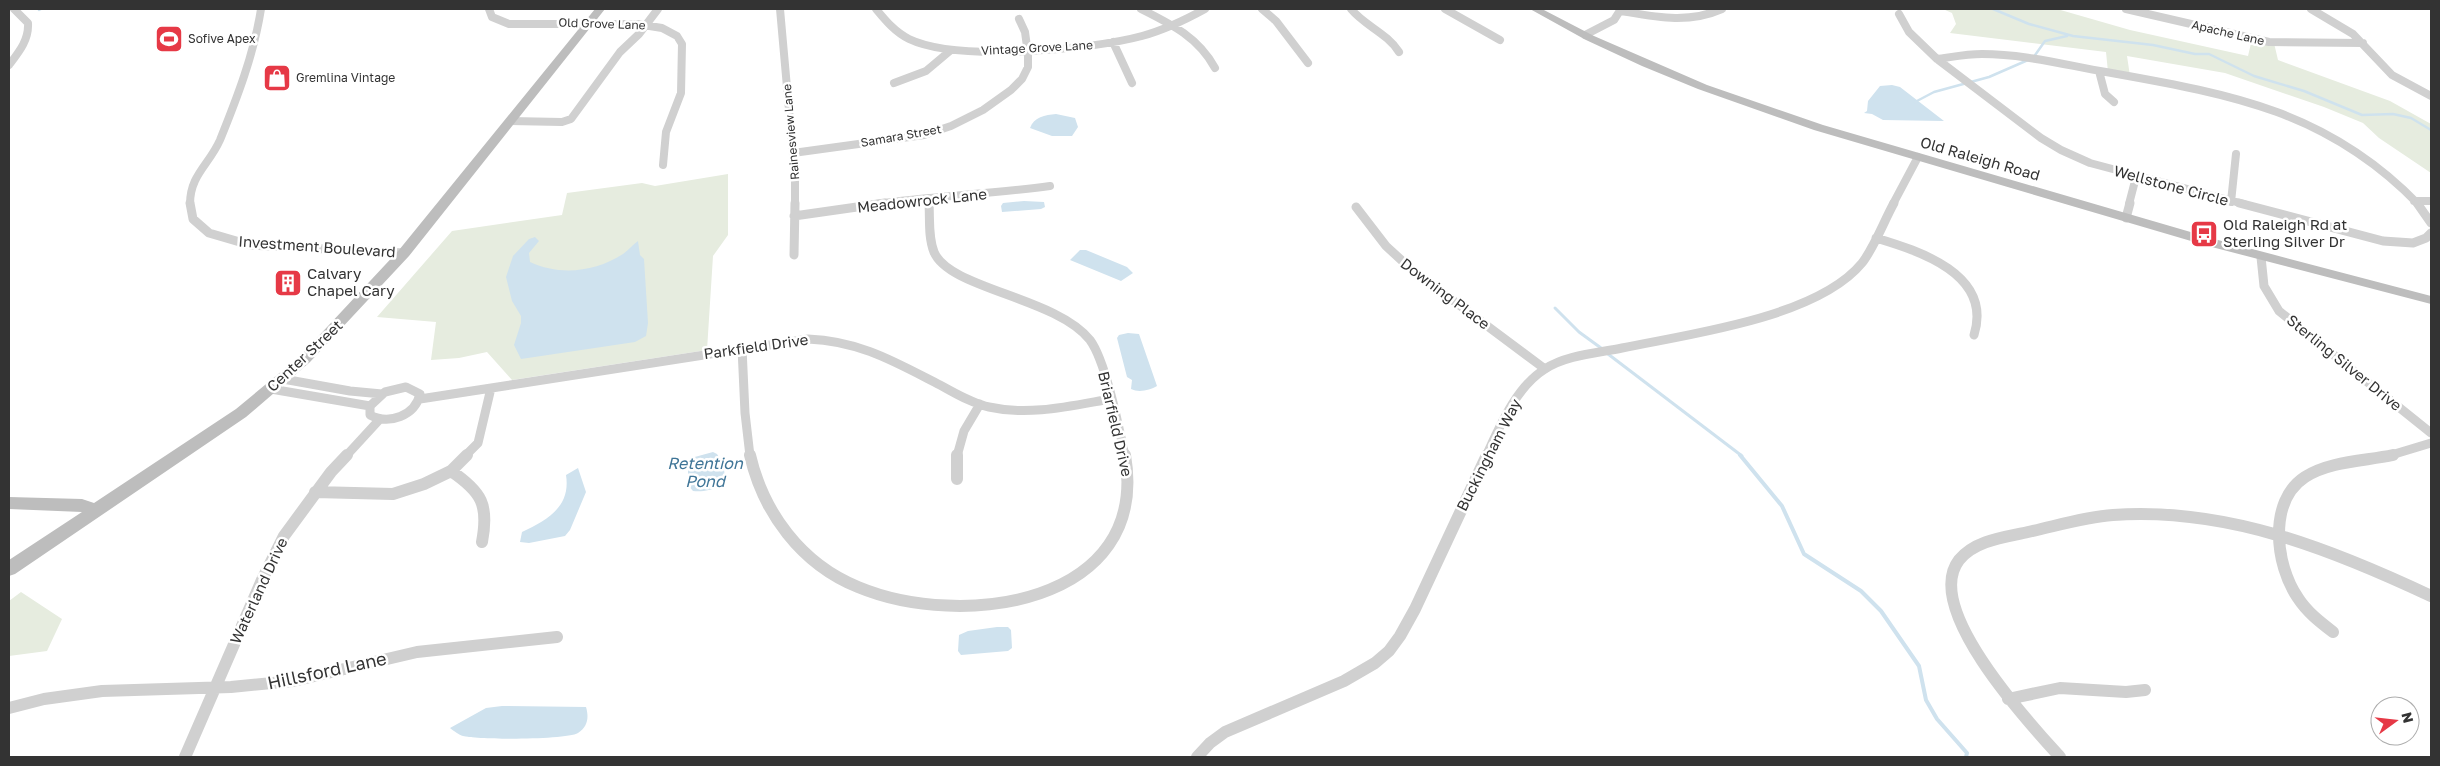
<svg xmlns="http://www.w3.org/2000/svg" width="2440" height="766" font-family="'Golos Text',sans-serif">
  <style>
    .green { fill: #e6ecdf }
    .water { fill: #cfe2ee }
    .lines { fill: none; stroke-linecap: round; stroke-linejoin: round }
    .stream-far2 { stroke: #cfe2ee; stroke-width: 2.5 }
    .stream-far1 { stroke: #cfe2ee; stroke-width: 3 }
    .stream { stroke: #cfe2ee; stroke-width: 4 }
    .street-far2 { stroke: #d0d0d0; stroke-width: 8 }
    .street-far1 { stroke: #d0d0d0; stroke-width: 9 }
    .street { stroke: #d0d0d0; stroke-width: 12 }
    .secondary { fill: #bdbdbd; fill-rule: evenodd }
    .labels { text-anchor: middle; stroke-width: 5; stroke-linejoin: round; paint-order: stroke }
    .far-street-label { font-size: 12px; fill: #333; stroke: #fff }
    .far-poi-label { font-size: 12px; fill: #333; stroke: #fff; text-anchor: start }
    .street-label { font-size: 15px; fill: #333; stroke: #fff }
    .poi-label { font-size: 15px; fill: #333; stroke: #fff; text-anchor: start }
    .water-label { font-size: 16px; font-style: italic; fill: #3f7597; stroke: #fff }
    .near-street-label { font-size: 18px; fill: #333; stroke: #fff }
  </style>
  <rect width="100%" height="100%" fill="#fff"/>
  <path class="green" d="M1943,9H2057L2130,30L2248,56L2252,39L2274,43L2278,60L2390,101L2431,124V173L2379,138L2363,123L2324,107L2225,73L2127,56L2130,76L2108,72L2106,52L1950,33L1956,24L1952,13Z
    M728,174V235L713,256L707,350L512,380L487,352L459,358L431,360L436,322L377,317L452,231L562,215L567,193L642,183L655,186Z
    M21,592L62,619L47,651L9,656V601Z"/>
  <path class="water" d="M1892,85L1900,87L1944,121L1883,120L1872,114L1864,113L1867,111L1868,101L1880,86Z
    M1056,114L1075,118L1078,127L1072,136H1052L1030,128C1034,117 1045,115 1056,114Z
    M1024,201L1044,202L1045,207L1041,209L1002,212L1001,206L1003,203Z
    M535,237L539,241L529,253L530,262C560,276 595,272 623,254C629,250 632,245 638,241L640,255L644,259L648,323L646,336L635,342L521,359L514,345L521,323V316L512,301L506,277L513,256L529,239Z
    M1080,250H1086L1127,267L1133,273L1121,281L1070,260Z
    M1128,333L1139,334L1157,386C1150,390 1139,393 1131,389L1132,380L1127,377L1117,338L1119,335Z
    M713,452L717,454C734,479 720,493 693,491L688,485V461L691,458Z
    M578,468L586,492L570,530L565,536L529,543L520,542L522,532C547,520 571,507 566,475Z
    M997,627H1008L1011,630L1012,648L1008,651L961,655L958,651L959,635L968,631Z
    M502,706L586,707C589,717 588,727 578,733C566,740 478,740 463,736C459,735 454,731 450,728L486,708Z"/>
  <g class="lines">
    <path class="stream-far2" d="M1993,9L2029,24L2073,36L2153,45L2195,54H2209L2254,76L2304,91L2362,115L2393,114L2411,118L2431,130
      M39,10L41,9
      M2033,58L2045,41L2067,36
      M1915,102L1934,92L1989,77L2028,60"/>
    <path class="stream-far1" d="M1555,308L1579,332L1601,348
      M1608,354L1742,456"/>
    <path class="stream" d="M1740,455L1782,506L1804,554L1861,591L1881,611L1919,666L1926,700L1937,719L1967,753L1966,757"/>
    <path class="street-far2" d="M489,9L492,17L509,24H637L662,28L677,36L682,44L681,93L666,132L663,165
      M780,9L795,177V204
      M876,9C886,21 895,32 909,39C957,62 1090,50 1142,36C1164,30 1185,20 1205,9
      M1141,9C1171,24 1198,37 1215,68
      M1262,9L1276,21L1308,63
      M1351,9C1365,26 1387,33 1399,52
      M1445,9L1500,40
      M2126,9L2269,42L2363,43
      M2311,9L2353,34L2392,75L2431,96
      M1621,11C1656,17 1688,24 1722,9
      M1899,14L1909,32L1937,59L2041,138L2061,150L2090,163L2244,204
      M1585,35L1614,20L1621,9
      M1113,42L1132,83
      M1937,59C1952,57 1967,54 1982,54C2024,54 2065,65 2106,72C2229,94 2327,110 2418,204
      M9,65C19,52 29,40 28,23L14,9
      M2099,71L2105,94L2114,102
      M894,83L926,71L951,50
      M510,121L562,122L571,119L620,52L639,34L658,9
      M793,153L924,135L951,126L983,110L1011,90L1022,79L1028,67V54L1025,32L1019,19
      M929,198V204
      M2414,201H2431
      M2231,202L2236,154
      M190,204C190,175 209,165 220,140C237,98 254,54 261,9
      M876,204C934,196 992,194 1050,186
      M1893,204L1918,157
      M2129,204L2136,177"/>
    <path class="street-far1" d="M190,203L193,219L209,233L250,245L404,253
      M929,203C930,219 928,237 934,252C949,289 1056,297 1090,340C1106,362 1119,428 1125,456
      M2239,203L2383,241L2413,243L2426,238L2431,233
      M2417,203L2431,223
      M1356,207L1386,246L1411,269L1545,369
      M794,216L885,203
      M2126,218L2130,203
      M1876,238C1919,251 1993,274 1974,335
      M794,255L795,203
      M2261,257L2264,286L2279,311L2431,433
      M742,348L745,413L750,456
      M283,379L350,391L382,394
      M406,387L420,394C415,416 389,425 370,415V406L385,392Z
      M271,389L370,406
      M420,399L808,339C860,341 895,362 940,385C955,393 971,403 989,407C1029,416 1070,406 1110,399
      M346,456L380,419
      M465,456L478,443L491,388
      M957,456L964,431L980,404
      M1486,456C1500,426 1516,387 1545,369C1566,355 1598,353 1622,348C1688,334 1817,318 1862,263C1874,248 1884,221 1894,203
      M2388,456L2431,443"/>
    <path class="street" d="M750,455C763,512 801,564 858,587C961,630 1151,605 1125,455
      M957,455V479
      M451,471C482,492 489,505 482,542
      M315,492L393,494L424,484L451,471L467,455
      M2333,632C2320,622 2307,612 2298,598C2275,565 2268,501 2305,477C2330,461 2365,461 2393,455
      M2008,699L2060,688L2126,692L2145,690
      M9,708L44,699L102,691L231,687L293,681L417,652L557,637
      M185,757L262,580L284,536L331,472L347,455
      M1197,757L1210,743L1225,732L1344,681L1375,663L1389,651L1400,636L1415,609L1487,455
      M2060,757C2029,723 1922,608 1959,560C1975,540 2006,537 2028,532C2056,526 2084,517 2113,515C2226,507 2331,549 2431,596"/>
    <path class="secondary" d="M595,9H605L409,256L310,362L246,417L15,574L9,576V560L82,512L9,509V497L82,499L94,503L236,409L300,356L399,250Z
      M1530,9H1542L1594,36L1707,85L1823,125L2218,240L2431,296V304L2208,246L1814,130L1698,89L1642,66L1586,40Z"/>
  </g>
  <defs>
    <g id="stadium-square" transform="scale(1.4375)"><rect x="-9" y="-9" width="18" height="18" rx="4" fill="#e63946" stroke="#fff"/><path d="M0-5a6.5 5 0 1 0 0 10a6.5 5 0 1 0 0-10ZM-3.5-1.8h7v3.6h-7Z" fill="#fff"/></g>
    <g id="shop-square" transform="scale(1.4375)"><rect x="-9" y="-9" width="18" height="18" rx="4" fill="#e63946" stroke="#fff"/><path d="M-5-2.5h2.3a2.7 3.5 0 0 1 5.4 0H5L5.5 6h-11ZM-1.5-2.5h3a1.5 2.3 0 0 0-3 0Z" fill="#fff"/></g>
    <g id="bus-square" transform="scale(1.4375)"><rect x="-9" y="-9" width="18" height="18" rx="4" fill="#e63946" stroke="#fff"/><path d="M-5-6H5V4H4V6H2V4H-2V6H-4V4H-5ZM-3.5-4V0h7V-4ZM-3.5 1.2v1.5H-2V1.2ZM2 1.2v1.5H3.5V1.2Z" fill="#fff"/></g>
    <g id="building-square" transform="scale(1.4375)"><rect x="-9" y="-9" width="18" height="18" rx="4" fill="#e63946" stroke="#fff"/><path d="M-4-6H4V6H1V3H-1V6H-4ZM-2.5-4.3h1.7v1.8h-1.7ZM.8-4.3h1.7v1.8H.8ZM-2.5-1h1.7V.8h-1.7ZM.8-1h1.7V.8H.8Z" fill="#fff"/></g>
  </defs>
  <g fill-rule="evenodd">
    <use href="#stadium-square" x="169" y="39"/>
    <use href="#shop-square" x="277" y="78"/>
    <use href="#bus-square" x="2204" y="234"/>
    <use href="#building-square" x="288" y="283"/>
  </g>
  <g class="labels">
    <g class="far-street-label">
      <text transform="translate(602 24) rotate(2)" y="4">Old Grove Lane</text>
      <text transform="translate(2228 33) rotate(13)" y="4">Apache Lane</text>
      <text transform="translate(1037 48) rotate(-3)" y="4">Vintage Grove Lane</text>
      <text transform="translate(791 132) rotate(-95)" y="4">Rainesview Lane</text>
      <text transform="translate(901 136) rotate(-10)" y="4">Samara Street</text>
    </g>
    <g class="far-poi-label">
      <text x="188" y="43">Sofive Apex</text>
      <text x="296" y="82">Gremlina Vintage</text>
    </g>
    <g class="street-label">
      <text transform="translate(1980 159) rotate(16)" y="5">Old Raleigh Road</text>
      <text transform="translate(2171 186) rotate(15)" y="5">Wellstone Circle</text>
      <text transform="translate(922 201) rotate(-6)" y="5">Meadowrock Lane</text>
      <text transform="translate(317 247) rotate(4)" y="5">Investment Boulevard</text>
      <text transform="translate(1445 294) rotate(37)" y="5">Downing Place</text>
      <text transform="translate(756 347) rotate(-8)" y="5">Parkfield Drive</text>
      <text transform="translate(305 356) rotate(-43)" y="5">Center Street</text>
      <text transform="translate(2344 363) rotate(39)" y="5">Sterling Silver Drive</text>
      <text transform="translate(1115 424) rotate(77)" y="5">Briarfield Drive</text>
      <text transform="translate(1489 455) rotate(-63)" y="5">Buckingham Way</text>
      <text transform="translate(259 591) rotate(-65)" y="5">Waterland Drive</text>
    </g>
    <g class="poi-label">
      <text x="2223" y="230">Old Raleigh Rd at<tspan x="2223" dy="17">Sterling Silver Dr</tspan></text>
      <text x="307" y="279">Calvary<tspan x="307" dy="17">Chapel Cary</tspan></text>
    </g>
    <g class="water-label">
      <text x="705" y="469">Retention<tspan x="705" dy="18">Pond</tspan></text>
    </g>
    <g class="near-street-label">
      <text transform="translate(327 671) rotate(-12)" y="6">Hillsford Lane</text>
    </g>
  </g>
  <rect width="2440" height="766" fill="none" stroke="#333333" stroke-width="20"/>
  <g transform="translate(2395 721) rotate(75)"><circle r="24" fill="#ffffff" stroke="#adadad"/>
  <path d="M0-4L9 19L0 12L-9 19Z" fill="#e63946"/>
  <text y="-8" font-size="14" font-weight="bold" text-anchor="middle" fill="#333333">N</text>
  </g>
</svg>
